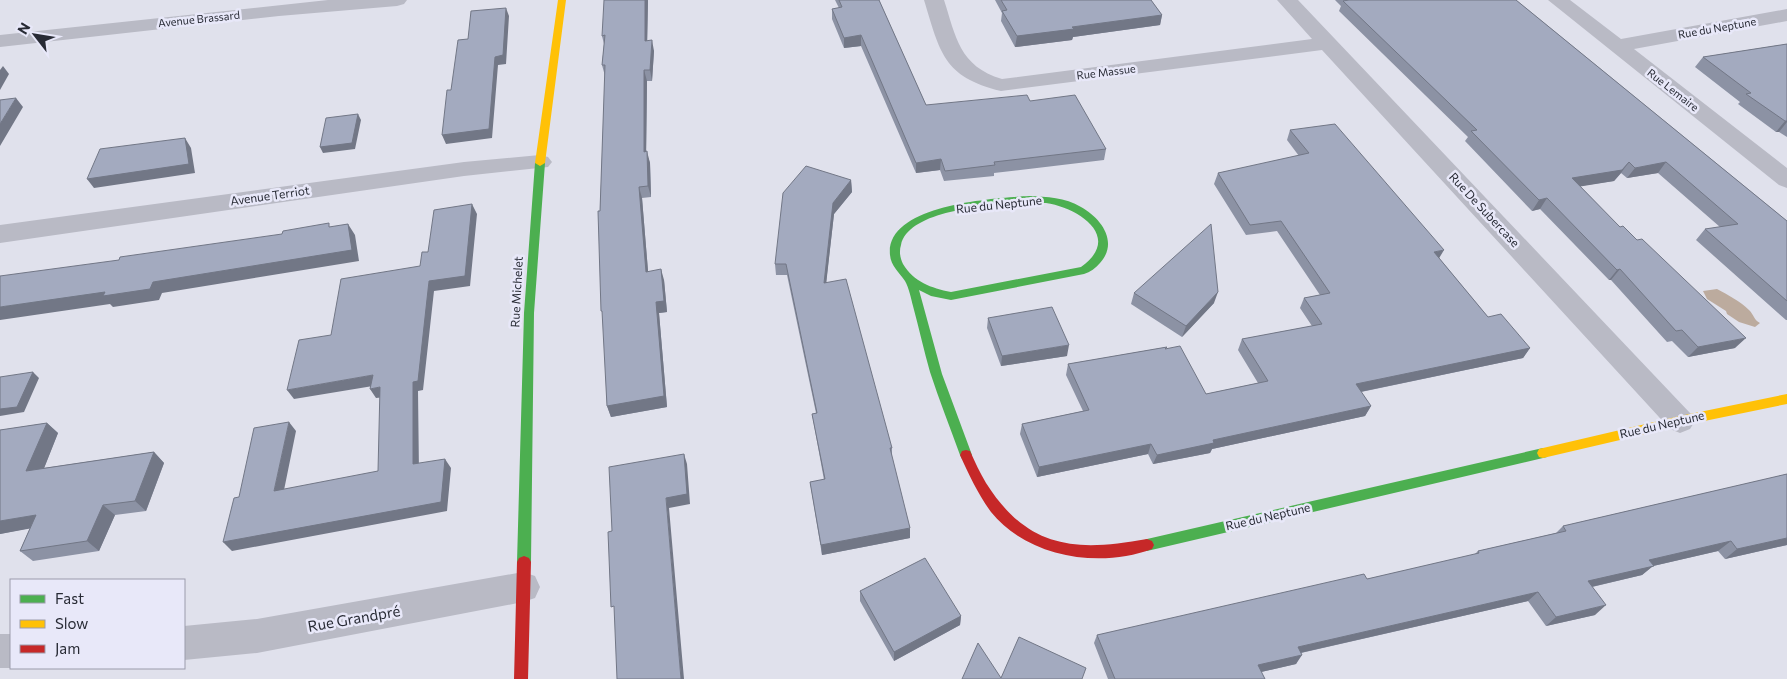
<svg xmlns="http://www.w3.org/2000/svg" width="1787" height="679" font-family="Commissioner,sans-serif">
  <style>
    .water { fill: #bcab9e }
    .lines { fill: none; stroke-linecap: round; stroke-linejoin: round }
    .street { fill: #b9bac5; fill-rule: evenodd }
    .fast { fill: #4caf50; fill-rule: evenodd }
    .slow { fill: #ffc107; fill-rule: evenodd }
    .jam { fill: #c62828; fill-rule: evenodd }
    .wall { fill: #8c92a4 }
    .shaded-wall { fill: #727786 }
    .building { fill: #a3aabf; stroke: #727786 }
    .labels { text-anchor: middle; stroke-width: 5; stroke-linejoin: round; paint-order: stroke }
    .far-street-label { font-size: 11px; fill: #282b35; stroke: #e8e8f9 }
    .street-label { font-size: 12px; fill: #282b35; stroke: #e8e8f9 }
    .near-street-label { font-size: 15px; fill: #282b35; stroke: #e8e8f9 }
  </style>
  <rect width="100%" height="100%" fill="#e0e1ec"/>
  <path class="water" d="M1717,289C1728,295 1740,301 1749,310C1754,315 1754,320 1760,323L1755,327L1739,322L1727,314L1726,311L1707,299L1703,291Z"/>
  <g class="lines">
    <path class="street" d="M328,0H407L404,4L397,6L279,16L0,47V35Z
      M924,0H944C956,37 959,66 1002,79L1312,39L1277,0H1298L1690,413L1695,421L1690,429L1680,433L1670,429L1322,50L1001,91C943,77 940,52 924,0Z
      M1548,0H1570L1621,39L1787,9V21L1634,49L1787,168V188L1779,185Z
      M540,155L548,157L552,162L548,167L464,176L0,243V225L464,162Z
      M523,572L535,576L540,587L535,598L523,602L257,653L184,660V626L257,619Z
      M0,634H11V668H0Z"/>
    <path class="fast" d="M540,160L545,163L534,313L531,562L529,566L524,568L519,566L517,562L524,313L535,163Z
      M1029,196C1047,197 1065,197 1081,207C1101,218 1119,242 1100,263C1096,268 1090,272 1084,274L951,300L931,296L919,290L942,374L972,455L970,459L966,460L962,459L960,455C950,427 939,400 930,372C924,351 919,328 913,306C911,298 909,288 905,281C899,272 891,266 890,255C885,204 995,198 1029,196ZM1046,203C1079,208 1123,237 1081,267L951,292C931,288 914,282 903,264C900,258 899,251 901,245C910,205 1013,203 1046,203Z
      M1543,448L1547,449L1549,453L1547,457L1543,458L1147,551L1142,549L1140,545L1142,541L1147,539Z"/>
    <path class="slow" d="M558,0H566L545,163L540,166L535,163Z
      M1787,394V404L1680,426L1543,458L1539,457L1537,453L1539,449L1543,448L1680,416Z"/>
    <path class="jam" d="M966,450L970,451C975,462 980,473 986,483C1028,549 1075,552 1147,539L1152,541L1154,545L1152,549C1099,569 1027,557 991,512C978,494 969,475 960,455L962,451Z
      M524,556L529,558L531,562L528,679H514L517,562L519,558Z"/>
  </g>
  <path class="wall" d="M648,0L647,41L654,51L652,81H647L646,152L650,163L651,197L642,198L648,271L664,280L667,312L659,313L667,407L611,417L607,406L600,211L605,76L602,65L604,44L602,36Z
    M835,0H879L926,105L1030,101L1106,149L1104,160L994,173V176L944,181L940,170L916,173L861,46L844,48L832,19V9L839,8Z
    M995,0H1151L1162,15L1160,25L1073,37L1072,40L1015,47L1001,21L1002,13Z
    M1335,0H1516L1787,221V320H1786L1696,240L1705,229L1720,227L1658,173L1627,178L1621,173L1614,181L1580,186L1735,348L1688,357L1672,341L1667,342L1611,280H1609L1540,209L1532,211L1465,141L1468,137L1339,11L1341,6Z
    M1787,44V137L1779,132H1776L1738,104L1740,102L1695,67L1703,57Z
    M1290,130L1439,258L1488,317L1530,348L1523,358L1361,392L1371,406L1365,416L1212,449L1210,453L1153,464L1148,454L1037,477L1020,434L1022,424L1083,411L1066,375L1068,364L1167,347L1166,349L1206,394L1258,383L1238,350L1242,339L1312,326L1300,308L1304,298L1320,295L1277,231L1246,235L1214,184L1218,173L1299,156L1287,140Z
    M851,180L852,192L834,214L826,283L892,448V458L910,538L822,555L810,482L824,480L812,414L816,413L787,275H776L775,264Z
    M1134,293L1214,303L1182,337L1131,304Z
    M988,318L1067,356L1001,366L987,328Z
    M47,423L58,433L44,468L154,452L164,463L146,511L115,515L99,551L33,561L20,551L30,528L0,534V430Z
    M1787,474V545L1725,559L1718,551L1653,566L1642,575L1592,587L1595,615L1546,626L1528,601L1301,653L1296,664L1261,672L1265,679H1108L1094,643L1097,635L1367,579L1474,555L1478,551L1556,533L1563,526Z
    M860,591L961,616L960,625L894,661L860,601Z"/>
  <path class="shaded-wall" d="M645,0H648L647,52L645,41Z
    M506,8L509,16L506,64L498,65L492,138L446,144L442,135L495,57Z
    M1162,15L1160,25L1073,37L1072,40L1015,47L1017,36L1072,27Z
    M861,35V46L844,48V38Z
    M652,40L654,51L652,81L650,70Z
    M3,66L9,74L0,90V70Z
    M644,70L647,81L646,163L644,152Z
    M16,98L23,107L0,146V124Z
    M358,114L361,120L355,149L323,153L320,147Z
    M1785,121H1787V122L1779,132H1776Z
    M185,138L191,148L195,173L94,188L87,179Z
    M647,151L650,163L651,197L648,186Z
    M941,159L940,170L916,173V163Z
    M1629,162L1621,173L1614,181L1565,189L1572,178Z
    M1666,162L1658,173L1627,178L1635,168Z
    M851,180L852,192L834,214L825,294L824,283L833,203Z
    M639,187L642,198L649,283L646,272Z
    M1547,198L1540,209L1532,211L1539,200Z
    M472,204L477,214L470,286L434,291L423,390L418,391L419,474L413,464V382L429,281Z
    M348,224L355,235L359,261L162,293L159,300L113,307L110,304L0,320V307L153,282Z
    M1444,250L1438,260L1434,252Z
    M661,269L664,280L667,312L659,313L667,407L611,417L607,406L656,302Z
    M1620,269L1611,280H1609L1617,270Z
    M1218,292L1214,303L1182,337L1186,326Z
    M1746,338L1735,348L1688,357L1698,347Z
    M1069,345L1067,356L1001,366L1002,356Z
    M1530,348L1523,358L1350,394L1356,384Z
    M33,372L39,378L24,412L0,416V409Z
    M373,375L379,385L294,399L287,390Z
    M380,387L386,397L376,398L370,389Z
    M1371,406L1365,416L1212,449L1210,453L1153,464L1157,455L1213,440Z
    M289,422L296,431L282,500L274,491Z
    M47,423L58,433L39,481L26,471Z
    M1151,444L1148,454L1037,477L1039,467Z
    M154,452L164,463L146,511L135,501Z
    M684,454L687,464L690,504L669,508L684,679H681L666,498Z
    M445,459L451,468L447,511L232,551L223,542Z
    M103,505L115,515L99,551L87,541Z
    M36,515L49,525L0,534V521Z
    M910,528V538L822,555L821,545Z
    M1787,538V545L1725,559L1737,549Z
    M1731,541L1718,551L1653,566L1642,575L1578,590L1588,581L1649,560Z
    M1538,592L1528,601L1291,655L1298,647Z
    M1606,605L1595,615L1546,626L1556,617Z
    M961,616L960,625L894,661V652Z
    M1302,655L1296,664L1252,674L1258,665Z"/>
  <path class="building" d="M604,0H645V41L652,40L650,70H644V152L647,151L648,186L639,187L646,272L661,269L664,301L656,302L664,396L607,406L602,311H601L598,211H600L605,65H602L605,35L602,36Z
    M839,0H879L926,105L1027,95L1030,101L1075,95L1106,149L994,162L995,165L945,171L941,159L916,163L861,35L844,38L832,9L842,7Z
    M1001,0H1151L1162,15L1072,27L1074,29L1017,36L1002,11L1007,10Z
    M1349,0H1516L1787,221V301L1705,229L1738,224L1666,162L1635,168L1629,162L1622,170L1572,178L1620,227L1623,226L1637,240L1642,239L1746,338L1698,347L1682,330L1676,331L1620,269L1617,270L1547,198L1539,200L1471,131L1477,130L1343,1Z
    M506,8L503,55L495,57L489,129L442,135L447,90H451L458,40L468,39L471,11Z
    M1787,44V121H1785L1746,94L1751,93L1703,57Z
    M16,98L0,124V100Z
    M358,114L352,143L320,147L326,118Z
    M1335,124L1444,250L1434,252L1488,317L1501,314L1530,348L1356,384L1371,406L1213,440L1214,443L1157,455L1151,444L1039,467L1022,424L1089,410L1068,364L1167,347L1165,349L1180,346L1206,394L1268,381L1242,339L1322,324L1304,298L1330,293L1281,221L1250,225L1218,173L1309,153L1290,130Z
    M185,138L189,164L87,179L100,149Z
    M806,166L851,180L833,203L824,283L846,279L892,448H890L910,528L821,545L810,482L825,479L812,414L817,413L786,264H775L783,193Z
    M472,204L465,276L429,281L418,381L413,382V464L445,459L441,502L223,542L234,498L239,497L254,428L289,422L274,491L378,471L380,387L370,389L373,375L287,390L299,340L331,335L341,279L420,266L422,252H428L434,210Z
    M329,223V227L348,224L352,250L153,282L150,289L103,296L105,292L0,307V276L119,260L120,257L282,234L283,231Z
    M1211,224L1218,292L1186,326L1134,293Z
    M1052,307L1069,345L1002,356L988,318Z
    M33,372L17,407L0,409V377Z
    M47,423L26,471L154,452L135,501L103,505L87,541L20,551L36,515L0,521V430Z
    M684,454L687,494L666,498L681,679H617L614,606L611,607L608,532L612,531L609,467Z
    M1787,474V538L1737,549L1731,541L1649,560L1654,566L1588,581L1606,605L1556,617L1538,592L1298,647L1302,655L1258,665L1265,679H1115L1097,635L1364,574L1367,579L1479,553L1478,551L1566,531L1563,526Z
    M925,558L961,616L894,652L860,591Z
    M1019,637L1086,668L1082,679H962L978,643L1001,678Z"/>
  <g class="labels">
    <g class="far-street-label">
      <text transform="translate(199 19) rotate(-6)" y="4">Avenue Brassard</text>
      <text transform="translate(1717 28) rotate(-10)" y="4">Rue du Neptune</text>
      <text transform="translate(1106 72) rotate(-7)" y="4">Rue Massue</text>
      <text transform="translate(1673 90) rotate(38)" y="4">Rue Lemaire</text>
    </g>
    <g class="street-label">
      <text transform="translate(270 196) rotate(-8)" y="4">Avenue Terriot</text>
      <text transform="translate(999 205) rotate(-6)" y="4">Rue du Neptune</text>
      <text transform="translate(1484 210) rotate(47)" y="4">Rue De Subercase</text>
      <text transform="translate(517 292) rotate(-87)" y="4">Rue Michelet</text>
      <text transform="translate(1662 425) rotate(-13)" y="4">Rue du Neptune</text>
      <text transform="translate(1268 517) rotate(-13)" y="4">Rue du Neptune</text>
    </g>
    <g class="near-street-label">
      <text transform="translate(354 619) rotate(-10)" y="5">Rue Grandpré</text>
    </g>
  </g>
  <rect x="10" y="579" width="175" height="90" fill="#e8e8f9" stroke="#9b9cab"/>
  <rect x="20" y="595" width="25" height="8" fill="#4caf50" stroke="#9b9cab"/>
  <text x="55" y="604" font-size="15" fill="#282b35">Fast</text>
  <rect x="20" y="620" width="25" height="8" fill="#ffc107" stroke="#9b9cab"/>
  <text x="55" y="629" font-size="15" fill="#282b35">Slow</text>
  <rect x="20" y="645" width="25" height="8" fill="#c62828" stroke="#9b9cab"/>
  <text x="55" y="654" font-size="15" fill="#282b35">Jam</text>
  <g transform="translate(35 35) rotate(301)" stroke="#e8e8f9" stroke-width="4" paint-order="stroke">
  <path d="M0-4L9 19L0 12L-9 19Z" fill="#282b35"/>
  <text y="-8" font-size="14" font-weight="bold" text-anchor="middle" fill="#282b35">N</text>
  </g>
</svg>
